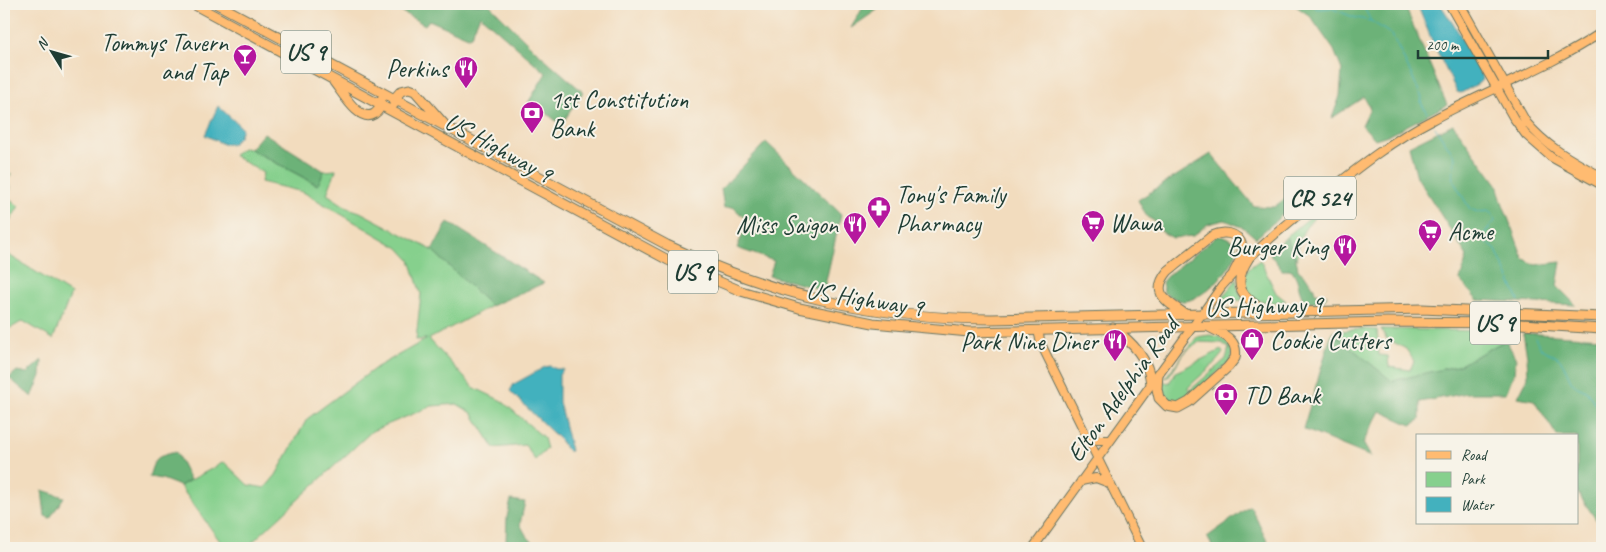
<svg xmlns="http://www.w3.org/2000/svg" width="1606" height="552" font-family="Caveat,sans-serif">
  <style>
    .green { fill: #86d08d; stroke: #528660 }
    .forest { fill: #6cb278; stroke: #467856 }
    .water { fill: #43b1be; stroke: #317779 }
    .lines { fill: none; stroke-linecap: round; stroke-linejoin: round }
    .stream { stroke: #43b1be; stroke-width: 1 }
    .major-casing { stroke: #697564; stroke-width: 10 }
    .highway-casing { stroke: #697564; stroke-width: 11 }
    .major { stroke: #ffbb71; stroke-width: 8 }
    .highway { stroke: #ffbb71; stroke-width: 9 }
    .labels { text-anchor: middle; stroke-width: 4; stroke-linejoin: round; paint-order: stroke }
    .shield { fill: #f7f3e8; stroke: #60746a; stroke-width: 1 }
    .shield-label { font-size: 24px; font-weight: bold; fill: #1f3d34 }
    .poi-label { font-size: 25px; fill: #1f3d34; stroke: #f7f3e8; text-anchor: start }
    .street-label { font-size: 25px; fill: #1f3d34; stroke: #f7f3e8 }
  </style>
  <rect width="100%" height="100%" fill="#f7f3e8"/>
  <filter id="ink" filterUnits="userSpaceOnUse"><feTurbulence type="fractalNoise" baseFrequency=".02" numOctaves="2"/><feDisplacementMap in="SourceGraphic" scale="10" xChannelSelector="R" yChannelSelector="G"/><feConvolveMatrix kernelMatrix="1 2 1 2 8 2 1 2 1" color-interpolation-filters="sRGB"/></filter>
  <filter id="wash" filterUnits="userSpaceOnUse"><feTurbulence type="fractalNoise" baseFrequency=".0096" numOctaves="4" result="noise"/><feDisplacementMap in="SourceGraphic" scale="20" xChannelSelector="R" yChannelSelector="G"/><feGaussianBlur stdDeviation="1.12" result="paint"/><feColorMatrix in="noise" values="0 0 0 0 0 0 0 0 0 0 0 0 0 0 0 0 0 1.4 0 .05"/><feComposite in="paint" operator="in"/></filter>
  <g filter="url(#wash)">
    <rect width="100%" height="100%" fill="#f2dcbe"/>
    <path class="green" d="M243,148L250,149L317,185L324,171L336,170L327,194L348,208L360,212L432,250L491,306L429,339L473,387L502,401L544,438L547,449L535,460L525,445L494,448L472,413L457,404L432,406L372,431L246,548H225L180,486L224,462L248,485L265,488L276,475L307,419L377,367L427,339L416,340L421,294L410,260L399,248L303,192L261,182L263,173L233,155Z
      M4,174H12L5,182L11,187L7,198L19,206L4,231Z
      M1313,215L1314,218C1301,231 1298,241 1297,259L1289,245L1287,236Z
      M4,252L71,294L53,339L23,321L11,328L4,324Z
      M1260,260L1276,293L1286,301C1271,303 1260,303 1246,295L1243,278L1249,268Z
      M1237,279V286L1243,300L1231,301V297L1219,301Z
      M1362,329L1377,330L1379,355L1388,356L1389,367L1410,370L1414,361L1406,349L1386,338L1381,329L1491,331L1500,335L1506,340L1460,365L1392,382L1332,332Z
      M1210,335C1222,337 1226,340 1232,350L1230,361L1187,400L1175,405L1167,402L1162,398L1160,385L1162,381L1169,383L1176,372L1221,350L1223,353C1212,368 1200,375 1188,388L1189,391L1226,359L1229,348L1222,343L1198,342L1184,353L1168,377L1165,378L1197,337Z"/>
    <path class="forest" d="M393,4H489L536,51L583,92L561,125L544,111L528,103L546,73L480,15L471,36L468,37L429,20L425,25L391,6Z
      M865,4H882L877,10L851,28Z
      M1293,4H1404L1447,105L1391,134L1375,139L1362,125L1370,108L1364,97L1332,118L1340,96L1342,70L1334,50L1310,16Z
      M1453,124L1497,184L1501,199L1523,258L1535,265L1561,262L1557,286L1576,305L1477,300L1460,280L1467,256L1417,177L1409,146Z
      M264,133L324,171L318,185L250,149Z
      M766,142L841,214L824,290L769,276L774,261L737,248L748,221L733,207L724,208L721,189Z
      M1211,154L1254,206L1274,207L1286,198L1289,209L1256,238L1244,228L1225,220L1208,224L1193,236L1173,238L1162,232L1154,221L1147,217L1138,200Z
      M448,222L544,283L491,306L432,250Z
      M1217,236L1227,237L1235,243C1236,246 1237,250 1236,254C1230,271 1204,298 1186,301C1179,302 1170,296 1164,293L1162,282L1167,276Z
      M1287,236C1290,248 1297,257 1298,270C1306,277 1313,282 1315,293L1327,295L1323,301L1305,302C1297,291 1301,283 1292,270H1282L1270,254Z
      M1332,332L1392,381L1460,365L1506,340L1516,359L1514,373L1506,393H1467L1420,402V420L1411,425L1380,411L1363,443L1371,457L1303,429Z
      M1523,333L1602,338V528L1577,492V436H1557L1534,400L1518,397L1528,377L1527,356Z
      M42,360L41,376L32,397L9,378L17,371L27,373Z
      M176,452L190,480L180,486L162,479L149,477C155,457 155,457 176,452Z
      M42,490L64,497L50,518L45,516Z
      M511,500L525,502L520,524L526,535L538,548H513L506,541L507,517Z
      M1250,506L1271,548H1214L1207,537Z"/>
    <path class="water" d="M1417,4H1440L1459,33L1482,75L1483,79L1479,83L1461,93L1457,92L1433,43Z
      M218,106L242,128L239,137L232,144H223L205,135Z
      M550,366L556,369H563L559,375V402L571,451H568L560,440L510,391L514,384L545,367Z"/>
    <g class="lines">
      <path class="stream" d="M1311,4L1317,9L1331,8L1353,17L1371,21L1392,35L1412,76L1422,98L1421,103L1427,113
        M1362,4L1371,21
        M1435,127L1455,157L1453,174L1454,182L1470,209L1478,212L1488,211L1493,215L1495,221L1483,235L1484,240L1496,250L1519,301
        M1535,338C1537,341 1539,345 1541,348C1547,354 1556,354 1561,361C1571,374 1567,386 1586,390L1602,414"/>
    </g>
  </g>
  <g filter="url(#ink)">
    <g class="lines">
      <g class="major-casing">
        <path id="major" d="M1449,4L1513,117L1526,135L1551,157L1602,185
          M1460,4L1526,122C1549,149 1572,160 1602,177
          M1038,330L1041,344L1142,548
          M1086,436L1097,440H1110
          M1081,481L1096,478L1109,483
          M1033,548L1222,286C1253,251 1290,221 1327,192C1360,166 1393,140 1430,121C1487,90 1548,68 1602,32"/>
      </g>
      <g class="highway-casing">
        <path id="highway" d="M193,4L668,260L741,291L799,308L873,323L969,332L1387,322L1504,323L1602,329
          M217,4L667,245C775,296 873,318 991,319L1422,309L1602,317
          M334,82C343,93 359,123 374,114C379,111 381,106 381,100
          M394,104V99L401,91L409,89L415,91L444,124
          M1248,259C1231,286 1242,297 1266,312
          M1185,314C1168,302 1149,294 1168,271L1212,236C1222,231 1238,231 1242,246C1244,255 1238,265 1234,272
          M1113,328C1132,342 1149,359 1151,384
          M1158,373L1157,389L1159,398L1167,406L1178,408L1189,402L1228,367L1235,358C1239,339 1222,334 1209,327"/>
      </g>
      <use href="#major" class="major"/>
      <use href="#highway" class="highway"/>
    </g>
  </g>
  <defs>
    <g id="bar-pin" transform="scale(1.25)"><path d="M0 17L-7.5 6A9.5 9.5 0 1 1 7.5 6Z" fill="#b5179e" stroke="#f7f3e8"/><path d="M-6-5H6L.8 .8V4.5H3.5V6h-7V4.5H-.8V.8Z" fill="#fff"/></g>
    <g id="restaurant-pin" transform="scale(1.25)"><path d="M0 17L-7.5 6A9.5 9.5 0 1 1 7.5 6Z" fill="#b5179e" stroke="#f7f3e8"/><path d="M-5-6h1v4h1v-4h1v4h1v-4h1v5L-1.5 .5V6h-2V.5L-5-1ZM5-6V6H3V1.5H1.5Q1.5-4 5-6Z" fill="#fff"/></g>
    <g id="bank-pin" transform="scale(1.25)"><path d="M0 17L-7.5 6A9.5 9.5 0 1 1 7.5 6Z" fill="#b5179e" stroke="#f7f3e8"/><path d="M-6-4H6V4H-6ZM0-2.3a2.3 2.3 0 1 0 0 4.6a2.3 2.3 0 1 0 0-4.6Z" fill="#fff"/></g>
    <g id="pharmacy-pin" transform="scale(1.25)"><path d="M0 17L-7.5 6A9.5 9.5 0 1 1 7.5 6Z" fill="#b5179e" stroke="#f7f3e8"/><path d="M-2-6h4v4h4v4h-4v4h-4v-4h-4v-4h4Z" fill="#fff"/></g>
    <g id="supermarket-pin" transform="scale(1.25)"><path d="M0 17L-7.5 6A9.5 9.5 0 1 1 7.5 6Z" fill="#b5179e" stroke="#f7f3e8"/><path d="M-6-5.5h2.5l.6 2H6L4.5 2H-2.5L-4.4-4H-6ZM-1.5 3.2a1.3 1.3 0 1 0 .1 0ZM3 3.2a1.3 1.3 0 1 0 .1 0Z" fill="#fff"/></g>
    <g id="shop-pin" transform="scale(1.25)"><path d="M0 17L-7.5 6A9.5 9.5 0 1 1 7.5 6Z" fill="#b5179e" stroke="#f7f3e8"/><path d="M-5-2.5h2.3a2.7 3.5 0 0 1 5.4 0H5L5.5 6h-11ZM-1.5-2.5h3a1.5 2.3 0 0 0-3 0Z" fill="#fff"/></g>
  </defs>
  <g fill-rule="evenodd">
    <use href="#bar-pin" x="245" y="56"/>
    <use href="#restaurant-pin" x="466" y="68"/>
    <use href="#bank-pin" x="532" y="113"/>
    <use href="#pharmacy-pin" x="879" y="208"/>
    <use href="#supermarket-pin" x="1093" y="222"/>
    <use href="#restaurant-pin" x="855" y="224"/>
    <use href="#supermarket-pin" x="1430" y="231"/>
    <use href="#restaurant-pin" x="1345" y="246"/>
    <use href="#shop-pin" x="1252" y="340"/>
    <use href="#restaurant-pin" x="1115" y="341"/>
    <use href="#bank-pin" x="1226" y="395"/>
  </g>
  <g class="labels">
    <g class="shield">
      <rect x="281" y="30.5" width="50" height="43" rx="4"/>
      <rect x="1284" y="176.5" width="72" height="43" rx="4"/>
      <rect x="668" y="250.5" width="50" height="43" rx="4"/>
      <rect x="1470" y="301.5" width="50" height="43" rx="4"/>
    </g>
    <g class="shield-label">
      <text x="306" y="60">US 9</text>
      <text x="1320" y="206">CR 524</text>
      <text x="693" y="280">US 9</text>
      <text x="1495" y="331">US 9</text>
    </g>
    <g class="poi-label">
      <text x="228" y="51" text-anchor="end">Tommys Tavern<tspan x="228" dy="29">and Tap</tspan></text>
      <text x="448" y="77" text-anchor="end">Perkins</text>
      <text x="550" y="108">1st Constitution<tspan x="550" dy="29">Bank</tspan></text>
      <text x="896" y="203">Tony's Family<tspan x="896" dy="29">Pharmacy</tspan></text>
      <text x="1110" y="231">Wawa</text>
      <text x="838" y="233" text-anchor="end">Miss Saigon</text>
      <text x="1448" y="240">Acme</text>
      <text x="1328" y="255" text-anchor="end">Burger King</text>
      <text x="1270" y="349">Cookie Cutters</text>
      <text x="1098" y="350" text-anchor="end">Park Nine Diner</text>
      <text x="1244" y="404">TD Bank</text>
    </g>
    <g class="street-label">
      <text transform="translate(499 147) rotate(29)" y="9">US Highway 9</text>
      <text transform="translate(865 298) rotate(9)" y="9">US Highway 9</text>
      <text transform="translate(1264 305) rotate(-2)" y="9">US Highway 9</text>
      <text transform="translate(1122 389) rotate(-54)" y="9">Elton Adelphia Road</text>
    </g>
  </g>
  <rect width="1606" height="552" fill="none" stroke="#f7f3e8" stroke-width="20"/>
  <rect x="1416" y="434" width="162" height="90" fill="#f7f3e8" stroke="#a1aaa0"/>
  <rect x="1426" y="451" width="25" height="8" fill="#ffbb71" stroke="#a1aaa0"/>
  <text x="1461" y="460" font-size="15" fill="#1f3d34">Road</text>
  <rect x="1426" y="472" width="25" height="15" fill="#86d08d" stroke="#a1aaa0"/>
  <text x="1461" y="484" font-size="15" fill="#1f3d34">Park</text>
  <rect x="1426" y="497" width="25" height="15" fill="#43b1be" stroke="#a1aaa0"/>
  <text x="1461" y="510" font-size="15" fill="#1f3d34">Water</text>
  <g transform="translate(52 52) rotate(307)" stroke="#f7f3e8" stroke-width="4" paint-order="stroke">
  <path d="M0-4L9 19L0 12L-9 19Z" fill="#1f3d34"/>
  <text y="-8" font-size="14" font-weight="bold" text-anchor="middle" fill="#1f3d34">N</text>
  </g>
  <path d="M1418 50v8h130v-8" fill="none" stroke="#1f3d34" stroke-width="2.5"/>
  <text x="1426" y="50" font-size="15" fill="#1f3d34" stroke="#f7f3e8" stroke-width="4" paint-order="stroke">200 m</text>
</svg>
